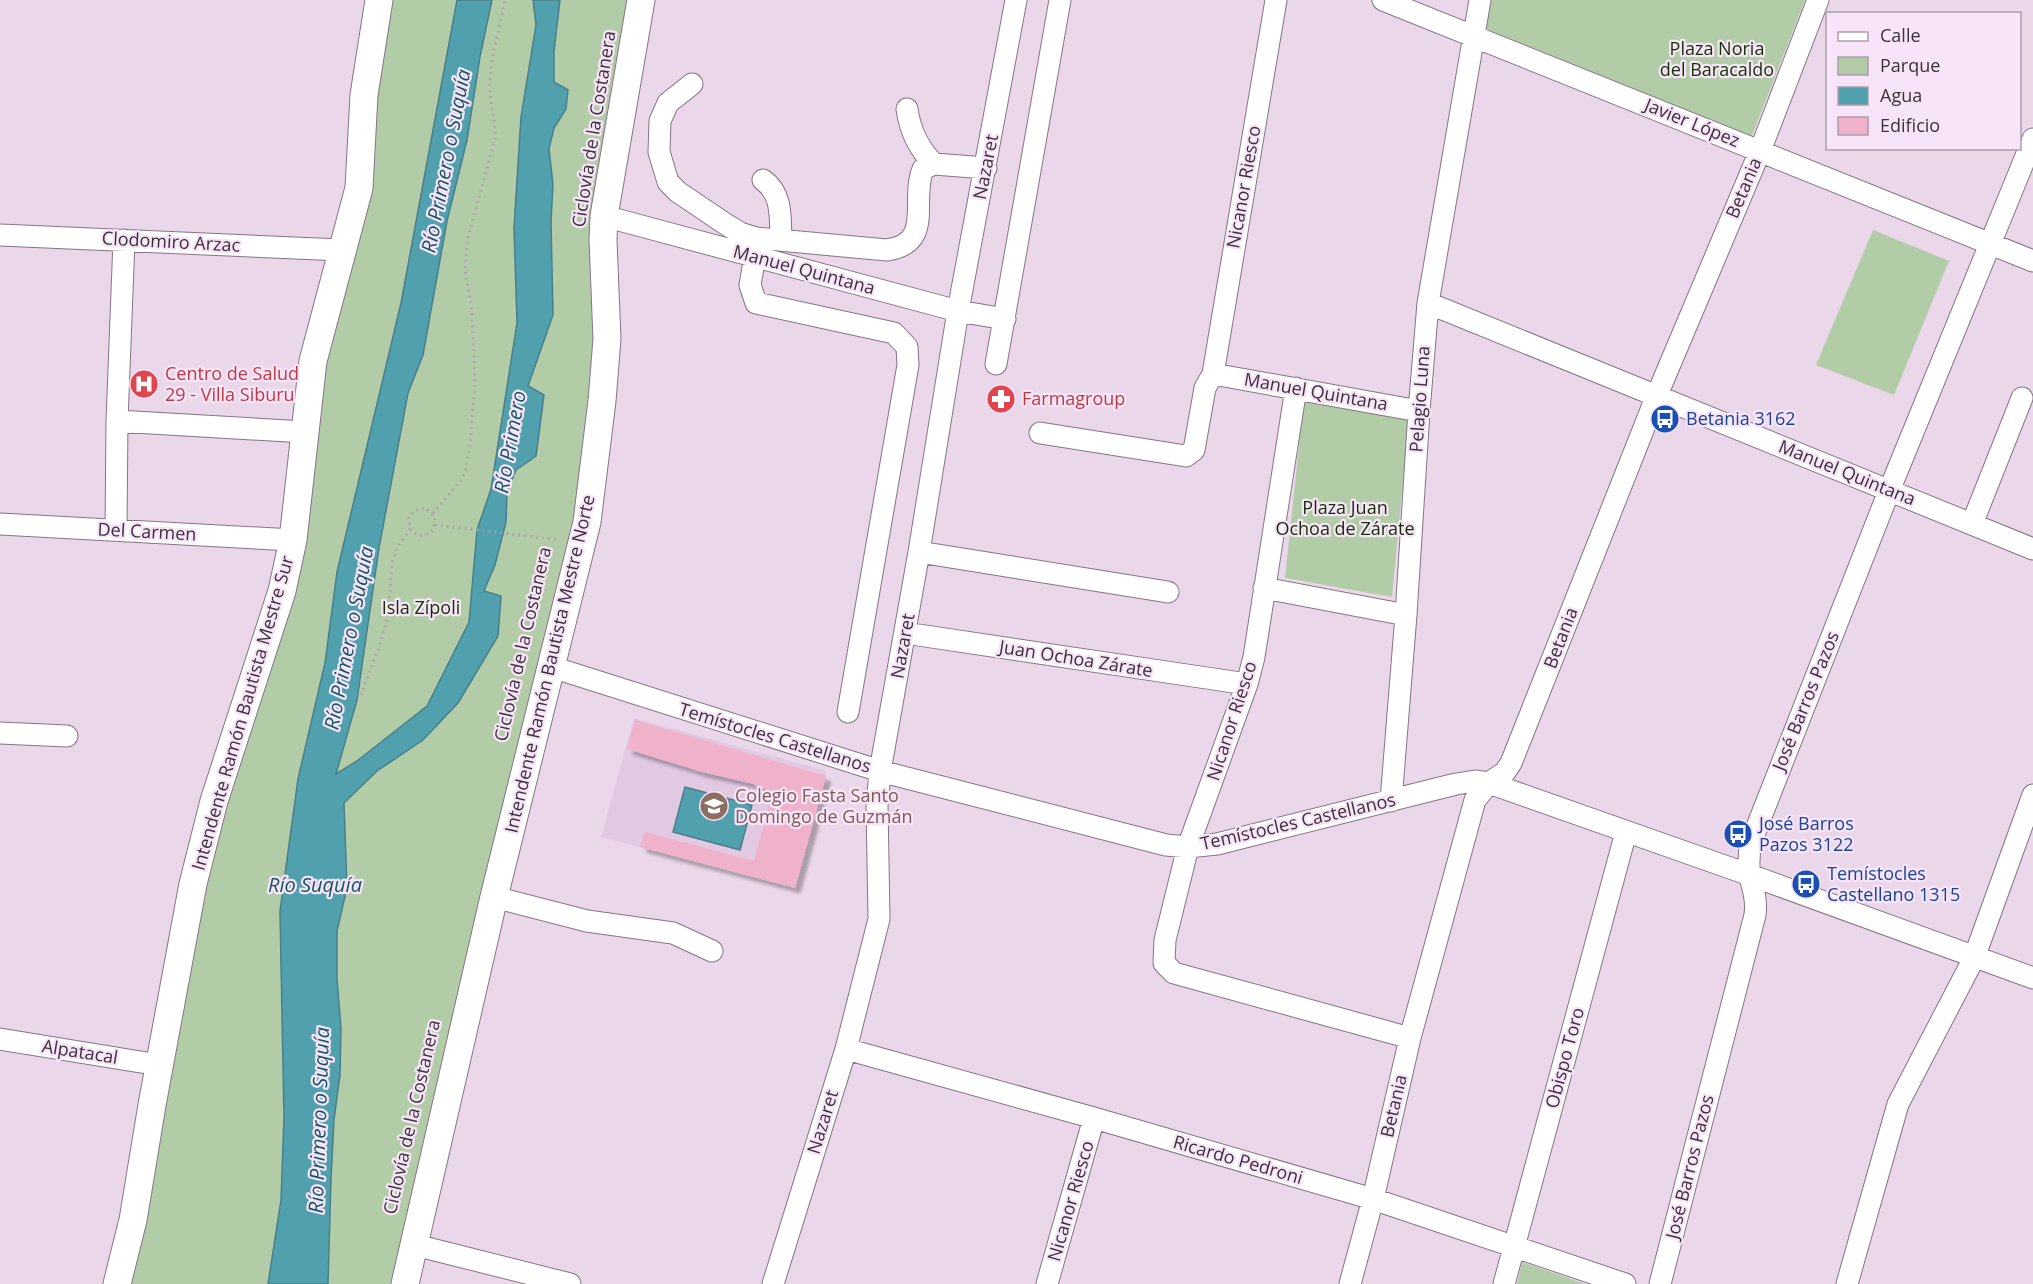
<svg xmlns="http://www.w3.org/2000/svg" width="2033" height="1284" font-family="'Open Sans',sans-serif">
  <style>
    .built { fill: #e2c9e2 }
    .green { fill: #b1cca6 }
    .water { fill: #51a0ae; stroke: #4a7f8b; stroke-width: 1.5 }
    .building { fill: #f0b1ca; filter: url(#shadow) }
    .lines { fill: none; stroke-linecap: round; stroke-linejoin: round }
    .minor-casing { stroke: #867486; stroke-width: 23 }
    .major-casing { stroke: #867486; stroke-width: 29 }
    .path { stroke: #ae9ead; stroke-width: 3; stroke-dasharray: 1.5 4.5; stroke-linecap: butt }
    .minor { stroke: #fff; stroke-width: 21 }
    .major { stroke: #fff; stroke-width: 27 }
    .labels { text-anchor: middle; stroke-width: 4.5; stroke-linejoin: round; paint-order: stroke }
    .park-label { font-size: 18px; fill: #113200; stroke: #f8e4f8 }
    .street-label { font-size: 18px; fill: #3a3239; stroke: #f8e4f8 }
    .health-label { font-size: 18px; fill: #be3a42; stroke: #f8e4f8; text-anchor: start }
    .transit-label { font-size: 18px; fill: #164399; stroke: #f8e4f8; text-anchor: start }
    .education-label { font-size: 18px; fill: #785e54; stroke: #f8e4f8; text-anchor: start }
    .water-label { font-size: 20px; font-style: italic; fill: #125660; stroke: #f8e4f8 }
  </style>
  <defs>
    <filter id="shadow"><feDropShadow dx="5.5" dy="5.5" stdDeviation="1.5" flood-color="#0004"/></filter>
  </defs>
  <rect width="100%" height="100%" fill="#ebd7ea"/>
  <path class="built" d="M634,718L827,771L795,888L601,837Z"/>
  <path class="green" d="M379,0H457L401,303L337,572L283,1026L284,1118L281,1200L268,1284H117L242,718L342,250Z
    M492,0H533L536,25L521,117L514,228L517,323L491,489L477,530L469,622L427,706L357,761L336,774L357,700L379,548L408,393L423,355L447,221L467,140L480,57Z
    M560,0H641L607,195L602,401L405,1284H328L331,1178L334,1120L340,1075L341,1028L337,979V931L347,888L344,803L377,771L423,740L495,565L506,522L507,491L516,470L528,387L553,315L551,222L553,184L549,149L554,128L566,109L554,82V51Z
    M1486,0H1805L1751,138L1484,28Z
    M1873,230L1949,261L1894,395L1816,365Z
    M1304,399L1409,418L1392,597L1285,578Z
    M1522,1262L1585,1284H1517Z"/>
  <path class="water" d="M457,0H492L480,57L467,140L447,221L423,355L408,393L379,548L357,700L336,774L357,761L427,706L469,622L477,530L491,489L517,323L514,228L521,117L536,25L533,0H560L554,51V82L568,90L566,109L554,128L549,149L553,184L551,222L553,315L528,386L544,395L536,456L516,470L507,491L506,522L495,565L484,591L501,596L498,636L458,703L423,740L377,771L344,803L347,888L337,931V979L341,1028L340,1075L334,1120L331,1178L328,1284H268L281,1200L284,1118L280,911L298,779L325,663L337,572L401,303Z
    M685,787L752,805L740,850L673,832Z"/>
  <path class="building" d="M635,720L826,776L795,888L640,847L645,832L754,861L773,792L754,785V784L702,772L627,749Z"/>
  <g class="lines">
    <g class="minor-casing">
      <path id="minor" d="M1383,0L2033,261
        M692,84L668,103L660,121L659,152L668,182L678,192L724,223L740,233L756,238L887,250C935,243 910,200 923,169L934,164L986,168
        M907,109C910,131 918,148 934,164
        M763,180C783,194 780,218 781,240
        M604,216L958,311L1005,319
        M0,235L342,250
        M755,256L750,285L756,303L894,333L907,347L908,365L848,712
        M1428,303L2033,549
        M996,364L1060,0
        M1213,374L1419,411
        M1296,388L1254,657L1247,684L1188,847L1165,940L1164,963L1174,973L1410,1038
        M117,421L305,432
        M1040,433L1186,456L1194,450L1205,388L1213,374L1276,0
        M0,524L293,540
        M1972,524L2022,398
        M116,530L117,421L124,240
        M919,552L1168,592
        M1264,588L1406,615
        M905,633L1247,684
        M552,667L880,771L1166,845L1188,847L1217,844L1456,784L1475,781L1489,783L1750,875L2033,978
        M0,733L67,736
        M1391,801L1406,615L1419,411L1428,303L1480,0
        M494,897L587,921L673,933L712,951
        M0,1039L159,1065
        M846,1049L1094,1118L1373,1199L1625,1284
        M415,1245L570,1284
        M773,1284L846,1049L879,919L877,805L880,771L919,552L958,311L1016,0
        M1047,1284L1094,1118
        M1350,1284L1373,1199L1410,1038L1475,800L1489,783L1505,772L1511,763L1657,395L1760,151L1818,0
        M1504,1284L1626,832
        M1660,1284L1755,915C1757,900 1753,890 1750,876C1748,865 1749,853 1751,842L1889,491L2033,139
        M1847,1284L1898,1104L1974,958L2033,795"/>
    </g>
    <g class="major-casing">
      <path id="major" d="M117,1284L133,1220L152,1105L193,884L214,801L282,591L293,540L313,361L359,188L364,95L379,0
        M405,1284L494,897L587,522L602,401L607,339L603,240L604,216L641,0"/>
    </g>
    <path class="path" d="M433,513L462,479L465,472L470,445L475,384L473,331L471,304L465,271L467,241L495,139C496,118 488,99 490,78C492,52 500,26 505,0
      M435,525L560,540
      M361,695L379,647L388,616L392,563L397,548L410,529L409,516L416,510L425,508L435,517L433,530C426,537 418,537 410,529"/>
    <use href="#minor" class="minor"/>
    <use href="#major" class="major"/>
  </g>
  <defs>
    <g id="hospital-disc" transform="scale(1.5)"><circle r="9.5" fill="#e0444e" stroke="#f8e4f8"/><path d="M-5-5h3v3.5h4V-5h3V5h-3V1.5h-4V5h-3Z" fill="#fff"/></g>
    <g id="pharmacy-disc" transform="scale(1.5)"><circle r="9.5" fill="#e0444e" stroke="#f8e4f8"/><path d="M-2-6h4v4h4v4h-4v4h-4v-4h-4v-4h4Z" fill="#fff"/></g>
    <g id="bus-disc" transform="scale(1.5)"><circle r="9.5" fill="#1a4fb4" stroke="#f8e4f8"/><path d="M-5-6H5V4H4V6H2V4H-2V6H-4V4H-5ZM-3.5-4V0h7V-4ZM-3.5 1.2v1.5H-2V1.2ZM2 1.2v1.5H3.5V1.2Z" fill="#fff"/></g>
    <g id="school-disc" transform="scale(1.5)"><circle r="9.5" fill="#8d6e63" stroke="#f8e4f8"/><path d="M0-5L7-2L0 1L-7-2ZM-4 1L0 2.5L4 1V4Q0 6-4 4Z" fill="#fff"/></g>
  </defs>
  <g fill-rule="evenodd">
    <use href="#hospital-disc" x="144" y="384"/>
    <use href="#pharmacy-disc" x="1001" y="399"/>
    <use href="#bus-disc" x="1665" y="419"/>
    <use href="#school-disc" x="714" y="806"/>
    <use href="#bus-disc" x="1738" y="834"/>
    <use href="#bus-disc" x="1806" y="884"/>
  </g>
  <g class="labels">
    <g class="park-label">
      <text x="1717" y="55">Plaza Noria<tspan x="1717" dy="21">del Baracaldo</tspan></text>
      <text x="1345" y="514">Plaza Juan<tspan x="1345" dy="21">Ochoa de Zárate</tspan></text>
      <text x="421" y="614">Isla Zípoli</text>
    </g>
    <g class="street-label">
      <text transform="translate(1692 123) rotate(22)" y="6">Javier López</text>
      <text transform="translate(594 129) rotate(-81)" y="6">Ciclovía de la Costanera</text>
      <text transform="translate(986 167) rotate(-79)" y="6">Nazaret</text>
      <text transform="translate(1244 187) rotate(-80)" y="6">Nicanor Riesco</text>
      <text transform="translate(1744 188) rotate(-67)" y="6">Betania</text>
      <text transform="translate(171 242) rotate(3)" y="6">Clodomiro Arzac</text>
      <text transform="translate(804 270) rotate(15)" y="6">Manuel Quintana</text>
      <text transform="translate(1316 392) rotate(10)" y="6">Manuel Quintana</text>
      <text transform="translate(1420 399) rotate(-86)" y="6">Pelagio Luna</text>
      <text transform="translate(1847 473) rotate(22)" y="6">Manuel Quintana</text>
      <text transform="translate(147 532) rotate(3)" y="6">Del Carmen</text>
      <text transform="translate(1561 638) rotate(-69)" y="6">Betania</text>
      <text transform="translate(523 644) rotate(-77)" y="6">Ciclovía de la Costanera</text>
      <text transform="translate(903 646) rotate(-80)" y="6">Nazaret</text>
      <text transform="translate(1076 659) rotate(9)" y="6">Juan Ochoa Zárate</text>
      <text transform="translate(550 664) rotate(-77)" y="6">Intendente Ramón Bautista Mestre Norte</text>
      <text transform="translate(1806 701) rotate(-68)" y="6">José Barros Pazos</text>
      <text transform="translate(243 713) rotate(-74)" y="6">Intendente Ramón Bautista Mestre Sur</text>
      <text transform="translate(1232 721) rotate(-72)" y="6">Nicanor Riesco</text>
      <text transform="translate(775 738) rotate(17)" y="6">Temístocles Castellanos</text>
      <text transform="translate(1298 822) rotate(-13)" y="6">Temístocles Castellanos</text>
      <text transform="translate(80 1052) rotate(9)" y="6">Alpatacal</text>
      <text transform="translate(1565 1058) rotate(-75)" y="6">Obispo Toro</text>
      <text transform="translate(1394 1106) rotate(-77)" y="6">Betania</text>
      <text transform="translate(412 1117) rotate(-77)" y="6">Ciclovía de la Costanera</text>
      <text transform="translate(823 1122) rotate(-73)" y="6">Nazaret</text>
      <text transform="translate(1238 1160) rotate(16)" y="6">Ricardo Pedroni</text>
      <text transform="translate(1690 1167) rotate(-76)" y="6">José Barros Pazos</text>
      <text transform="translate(1071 1201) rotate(-74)" y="6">Nicanor Riesco</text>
    </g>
    <g class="health-label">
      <text x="165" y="380">Centro de Salud<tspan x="165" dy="21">29 - Villa Siburu</tspan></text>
      <text x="1022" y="405">Farmagroup</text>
    </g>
    <g class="transit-label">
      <text x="1686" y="425">Betania 3162</text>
      <text x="1759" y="830">José Barros<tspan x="1759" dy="21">Pazos 3122</tspan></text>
      <text x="1827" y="880">Temístocles<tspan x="1827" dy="21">Castellano 1315</tspan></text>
    </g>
    <g class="education-label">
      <text x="735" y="802">Colegio Fasta Santo<tspan x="735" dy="21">Domingo de Guzmán</tspan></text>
    </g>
    <g class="water-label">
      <text transform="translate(446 161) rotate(-79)" y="7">Río Primero o Suquía</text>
      <text transform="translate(510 442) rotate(-80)" y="7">Río Primero</text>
      <text transform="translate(349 638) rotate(-79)" y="7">Río Primero o Suquía</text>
      <text x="315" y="892">Río Suquía</text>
      <text transform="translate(319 1120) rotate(-88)" y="7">Río Primero o Suquía</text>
    </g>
  </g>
  <rect x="1826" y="12" width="195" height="138" fill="#f8e4f8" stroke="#ac9dac" stroke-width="1.5"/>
  <rect x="1838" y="32" width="30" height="9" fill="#ffffff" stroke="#ac9dac" stroke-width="1.5"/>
  <text x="1880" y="42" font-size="18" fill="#3a3239">Calle</text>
  <rect x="1838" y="57" width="30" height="18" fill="#b1cca6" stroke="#ac9dac" stroke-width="1.5"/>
  <text x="1880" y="72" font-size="18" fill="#3a3239">Parque</text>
  <rect x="1838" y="87" width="30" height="18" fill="#51a0ae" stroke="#ac9dac" stroke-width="1.5"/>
  <text x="1880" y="102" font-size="18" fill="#3a3239">Agua</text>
  <rect x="1838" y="117" width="30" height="18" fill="#f0b1ca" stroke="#ac9dac" stroke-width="1.5"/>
  <text x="1880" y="132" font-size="18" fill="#3a3239">Edificio</text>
</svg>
